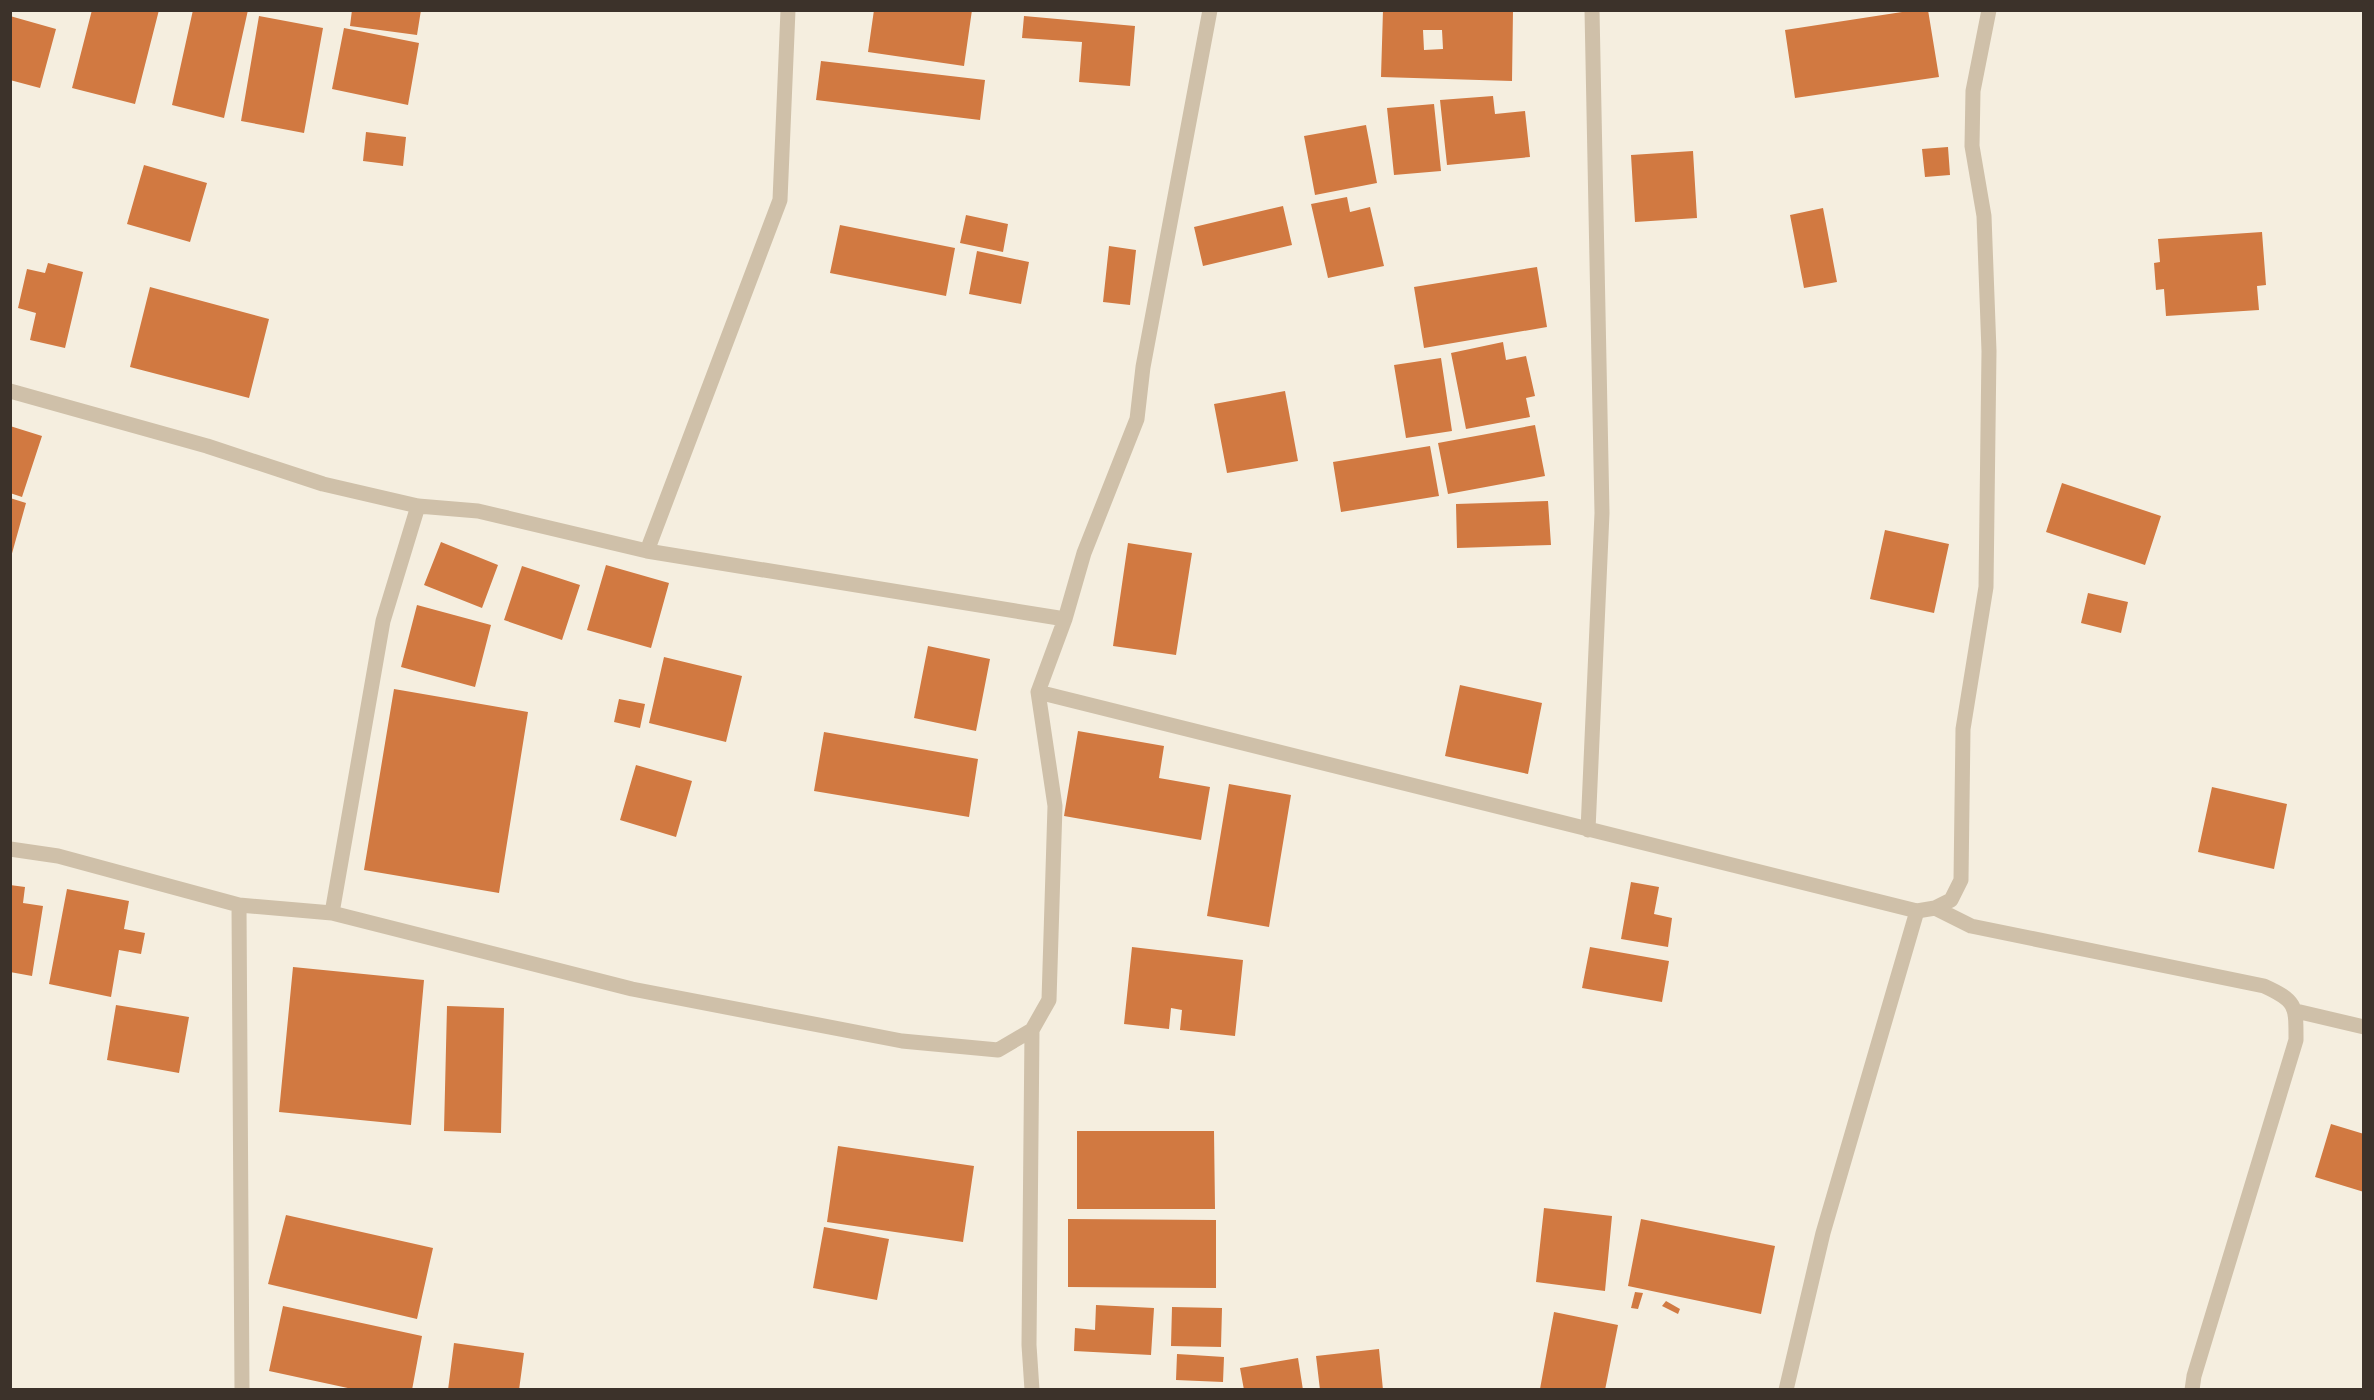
<svg xmlns="http://www.w3.org/2000/svg" width="2374" height="1400" font-family="Commissioner,sans-serif">
  <style>
    .building { fill: #d17941; fill-rule: evenodd }
    .lines { fill: none; stroke-linecap: round; stroke-linejoin: round }
    .minor { stroke: #cfc0a9; stroke-width: 15 }
  </style>
  <rect width="100%" height="100%" fill="#f5eedf"/>
  <path class="building" d="M92,10H159L135,104L72,88Z
    M193,10H248L224,118L172,105Z
    M352,10H421L417,35L350,26Z
    M874,10H972L964,66L868,52Z
    M1383,10H1513L1512,81L1381,77ZM1423,30H1442L1443,49L1424,50Z
    M1915,10H1928L1939,77L1795,98L1785,30Z
    M10,16L56,29L40,88L10,80Z
    M259,16L323,28L304,133L241,121Z
    M1024,16L1135,26L1130,86L1079,82L1082,42L1022,38Z
    M344,28L419,43L408,105L332,89Z
    M821,61L985,80L980,120L816,100Z
    M1493,96L1495,114L1525,111L1530,157L1447,165L1440,100Z
    M1434,104L1441,171L1394,175L1387,108Z
    M1366,125L1377,183L1315,195L1304,136Z
    M366,132L406,137L403,166L363,161Z
    M1948,147L1950,175L1925,177L1922,149Z
    M1693,151L1697,218L1635,222L1631,155Z
    M144,165L207,183L190,242L127,224Z
    M1347,197L1350,212L1370,207L1384,266L1328,278L1311,204Z
    M1283,206L1292,245L1203,266L1194,227Z
    M1823,208L1837,282L1804,288L1790,215Z
    M966,215L1008,224L1003,252L960,243Z
    M840,225L955,248L946,296L830,273Z
    M2262,232L2266,285L2257,286L2259,310L2166,316L2164,289L2156,290L2154,263L2160,262L2158,239Z
    M1109,246L1136,250L1130,305L1103,302Z
    M977,251L1029,262L1021,304L969,294Z
    M48,263L83,272L65,348L30,340L36,313L18,308L27,269L45,273Z
    M1537,267L1547,327L1424,348L1414,287Z
    M150,287L269,319L249,398L130,367Z
    M1503,342L1506,360L1526,356L1535,396L1526,398L1530,417L1466,429L1451,353Z
    M1441,358L1452,431L1406,438L1394,365Z
    M1285,391L1298,461L1227,473L1214,404Z
    M1535,425L1545,476L1448,494L1438,443Z
    M10,426L42,436L22,497L10,493Z
    M1430,446L1439,496L1341,512L1333,462Z
    M2062,483L2161,516L2145,565L2046,532Z
    M10,498L26,503L11,557H10Z
    M1548,501L1551,545L1457,548L1456,504Z
    M1885,530L1949,544L1934,613L1870,599Z
    M441,542L498,565L482,608L424,585Z
    M1128,543L1192,553L1176,655L1113,646Z
    M606,565L669,583L651,648L587,630Z
    M522,566L580,585L562,640L504,620Z
    M2088,593L2128,602L2121,633L2081,623Z
    M417,605L491,625L475,687L401,667Z
    M928,646L990,659L976,731L914,718Z
    M664,657L742,676L726,742L649,723Z
    M1460,685L1542,703L1528,774L1445,756Z
    M394,689L528,712L499,893L364,870Z
    M619,699L645,704L640,728L614,722Z
    M1078,731L1164,746L1159,778L1210,787L1201,840L1064,816Z
    M824,732L978,759L969,817L814,791Z
    M636,765L692,781L676,837L620,820Z
    M1229,784L1291,795L1269,927L1207,916Z
    M2212,787L2287,804L2274,869L2198,852Z
    M1631,882L1659,887L1654,914L1672,918L1668,947L1621,939Z
    M10,885L25,887L23,903L43,906L32,976L10,972Z
    M67,889L129,901L124,929L145,933L141,954L119,950L111,997L49,984Z
    M1132,947L1243,960L1235,1036L1180,1030L1182,1010L1171,1008L1169,1029L1124,1024Z
    M1590,947L1669,961L1662,1002L1582,988Z
    M293,967L424,980L411,1125L279,1112Z
    M116,1005L189,1017L179,1073L107,1060Z
    M447,1006L504,1008L501,1133L444,1131Z
    M2331,1124L2364,1134V1192L2315,1177Z
    M1077,1131H1214L1215,1209H1077Z
    M838,1146L974,1166L963,1242L827,1222Z
    M1544,1208L1612,1216L1605,1291L1536,1282Z
    M286,1215L433,1248L417,1319L268,1284Z
    M1068,1219L1216,1220V1288L1068,1287Z
    M1641,1219L1775,1246L1761,1314L1628,1286Z
    M824,1227L889,1239L877,1300L813,1288Z
    M1635,1292L1643,1293L1638,1309L1631,1308Z
    M1666,1301L1680,1309L1678,1314L1662,1306Z
    M1096,1305L1154,1308L1151,1355L1074,1351L1075,1328L1095,1330Z
    M283,1306L422,1336L412,1390H357L269,1371Z
    M1172,1307L1222,1308L1221,1347L1171,1346Z
    M1554,1312L1618,1325L1605,1390L1540,1389Z
    M454,1343L524,1353L519,1390H448Z
    M1379,1349L1383,1390H1320L1316,1356Z
    M1177,1354L1224,1357L1223,1382L1176,1380Z
    M1298,1358L1303,1390H1244L1240,1368Z"/>
  <g class="lines">
    <path class="minor" d="M10,391L207,446L323,484L418,506L478,511L647,551L1065,619
      M647,551L780,200L788,10
      M1038,692L1917,911L1935,908L1971,926L2264,986C2297,1001 2296,1006 2296,1040L2194,1376L2192,1390
      M1588,830L1602,513L1592,10
      M10,849L58,856L239,905L332,913L632,989L902,1041L998,1050L1032,1030L1049,1000L1055,806L1038,692L1065,619L1084,553L1137,419L1143,367L1210,10
      M239,905L242,1390
      M1935,908L1951,900L1961,880L1963,729L1986,587L1989,351L1984,216L1972,146L1973,91L1989,10
      M332,913L383,621L418,506
      M2296,1011L2364,1027
      M1032,1390L1029,1345L1032,1030
      M1786,1390L1823,1233L1917,911"/>
  </g>
  <rect width="2374" height="1400" fill="none" stroke="#3c322a" stroke-width="24"/>
</svg>
